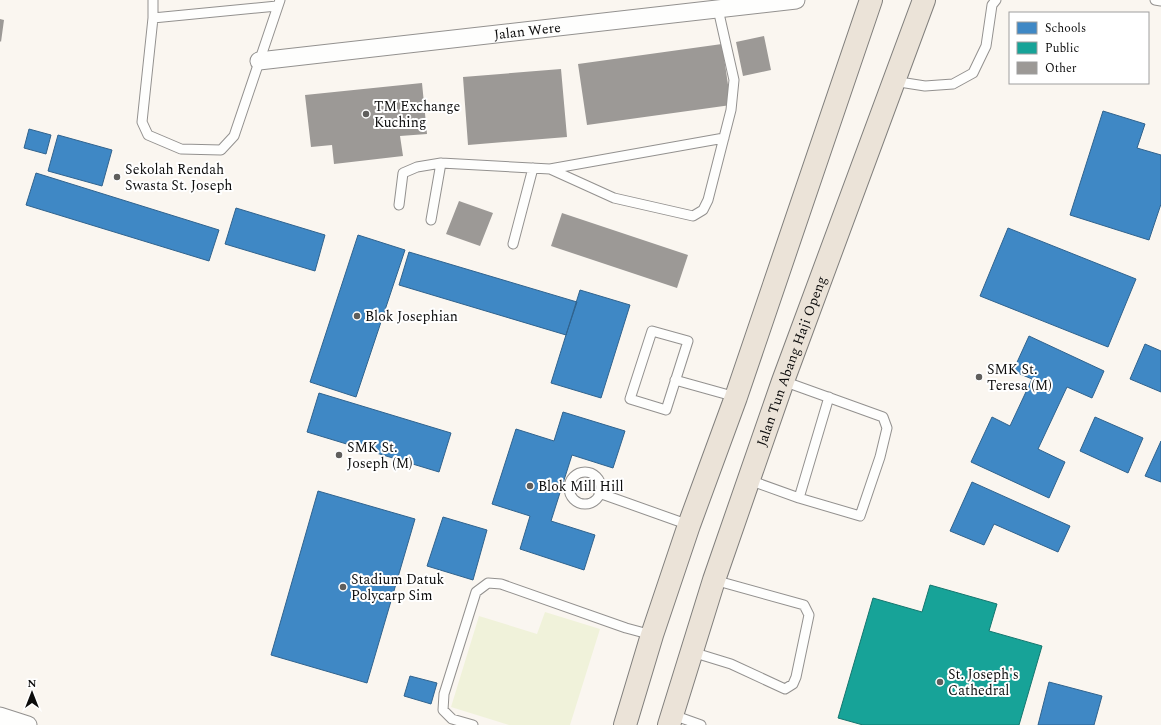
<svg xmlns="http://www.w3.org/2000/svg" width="1161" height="725" font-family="Spectral,serif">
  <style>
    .pitch { fill: #f0f2da }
    .schools { fill: #3f88c5; stroke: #30638e }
    .public { fill: #17a398; stroke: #14766e }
    .building { fill: #9c9996 }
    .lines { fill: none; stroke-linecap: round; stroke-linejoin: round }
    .service-casing { stroke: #93918f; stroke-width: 11 }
    .minor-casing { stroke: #93918f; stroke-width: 19 }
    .primary-casing { stroke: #807f7c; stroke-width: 24 }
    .service { stroke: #fefefd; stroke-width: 9 }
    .minor { stroke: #fefefd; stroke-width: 17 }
    .primary { stroke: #ebe3d8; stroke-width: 22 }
    .poi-dot { fill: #5f5e5c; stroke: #fff; stroke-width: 1.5 }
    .labels { text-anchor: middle; stroke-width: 4; stroke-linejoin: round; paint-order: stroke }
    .street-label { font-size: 14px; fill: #0c0c0c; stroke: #fff }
    .poi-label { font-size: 14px; fill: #0c0c0c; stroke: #fff; text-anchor: start }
  </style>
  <rect width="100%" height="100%" fill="#faf6f0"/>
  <path class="pitch" d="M545,612L600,629L570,725H509L451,707L479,616L537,634Z"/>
  <path class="schools" d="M1103,111L1145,124L1137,148L1161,155V204L1149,240L1070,215Z
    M29,129L51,135L46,154L24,148Z
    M58,135L112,150L102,186L48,171Z
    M36,173L219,230L209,261L26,205Z
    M236,208L325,235L315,271L225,244Z
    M1008,228L1136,279L1108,347L980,296Z
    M358,235L405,250L356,397L310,382Z
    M409,252L577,302L566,335L399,285Z
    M580,290L630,305L601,398L551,383Z
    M1029,336L1104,371L1092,398L1067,387L1038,449L1065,462L1049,498L971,462L992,417L1010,426L1032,379L1013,371Z
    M1145,344L1161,351V392L1130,379Z
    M319,393L451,433L439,472L307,432Z
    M563,412L625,431L613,468L572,455L551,521L595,535L584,570L520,549L530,516L492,504L516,429L554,441Z
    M1095,417L1143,438L1128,473L1080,451Z
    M1161,441V482L1145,476Z
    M972,482L1070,526L1058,552L994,524L984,545L950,531Z
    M318,491L415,519L367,683L271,655Z
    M443,517L487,530L473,580L427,566Z
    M410,676L437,683L431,704L404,696Z
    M1049,682L1102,696L1094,725H1038Z"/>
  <path class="public" d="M930,585L997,604L989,631L1042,646L1019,725H863L838,718L873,598L922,612Z"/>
  <path class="building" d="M0,19L4,20L1,42L0,41Z
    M764,36L771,70L743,76L736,42Z
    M722,44L731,105L587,125L578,64Z
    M561,69L567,137L468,145L463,77Z
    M422,83L427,134L400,136L403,156L334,164L332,145L311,147L305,95Z
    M459,201L493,213L480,246L446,234Z
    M562,213L688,255L677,288L551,246Z"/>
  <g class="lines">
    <g class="service-casing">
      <path id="service" d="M153,0V18L277,6
        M1155,0L1161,1
        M153,18L142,122L148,135L181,149L221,150L234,136L280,0
        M893,81L925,86L953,84L973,73L986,46L992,5L996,0
        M550,169L724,138
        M399,205L403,173L417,167L441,163L550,169L614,198L693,216L703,210L708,200L731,110L734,80L718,9
        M431,220L441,163
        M513,244L533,168
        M652,331L688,341L666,410L630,399Z
        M675,380L736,397
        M569 488a16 16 0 1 1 32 0a16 16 0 1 1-32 0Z
        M749,480L799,498L860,516L880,457L887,428L883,417L783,381
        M599,493L689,525
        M799,498L829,397
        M692,652L731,664L785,689L793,684L796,677L809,615L804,605L714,580
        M673,715L701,725
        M473,725L452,719L443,710L444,694L476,592L488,583L501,584L626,628L652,635"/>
    </g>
    <g class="minor-casing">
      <g id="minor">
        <path id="s1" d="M259,61L796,0"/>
        <path d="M0,716L28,725"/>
      </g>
    </g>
    <g class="primary-casing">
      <g id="primary">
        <path d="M625,725L652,635L689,525L736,397L871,0"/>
        <path id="s2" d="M669,725L714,580L783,381L924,0"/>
      </g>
    </g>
    <use href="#service" class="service"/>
    <use href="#minor" class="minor"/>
    <use href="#primary" class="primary"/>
  </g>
  <g class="poi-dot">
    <circle cx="366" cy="114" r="4"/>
    <circle cx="117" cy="177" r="4"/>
    <circle cx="357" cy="316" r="4"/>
    <circle cx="979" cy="377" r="4"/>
    <circle cx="339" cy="455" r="4"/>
    <circle cx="530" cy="486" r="4"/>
    <circle cx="343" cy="587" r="4"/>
    <circle cx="940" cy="682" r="4"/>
  </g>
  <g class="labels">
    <g class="street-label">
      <text dy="5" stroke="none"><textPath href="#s1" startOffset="270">Jalan Were</textPath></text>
      <text dy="5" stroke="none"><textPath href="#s2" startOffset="384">Jalan Tun Abang Haji Openg</textPath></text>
    </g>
    <g class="poi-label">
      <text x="374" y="111">TM Exchange<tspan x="374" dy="16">Kuching</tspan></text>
      <text x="125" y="174">Sekolah Rendah<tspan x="125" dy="16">Swasta St. Joseph</tspan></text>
      <text x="365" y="321">Blok Josephian</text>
      <text x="987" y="374">SMK St.<tspan x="987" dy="16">Teresa (M)</tspan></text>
      <text x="347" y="452">SMK St.<tspan x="347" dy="16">Joseph (M)</tspan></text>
      <text x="538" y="491">Blok Mill Hill</text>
      <text x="351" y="584">Stadium Datuk<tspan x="351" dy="16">Polycarp Sim</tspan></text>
      <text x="948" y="679">St. Joseph's<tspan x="948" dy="16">Cathedral</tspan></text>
    </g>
  </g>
  <rect x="1009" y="12" width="140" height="72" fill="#ffffff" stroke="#9e9e9e"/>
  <rect x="1017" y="22" width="20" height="12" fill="#3f88c5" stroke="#9e9e9e"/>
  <text x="1045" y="32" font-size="12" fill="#0c0c0c">Schools</text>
  <rect x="1017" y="42" width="20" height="12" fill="#17a398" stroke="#9e9e9e"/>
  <text x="1045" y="52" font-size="12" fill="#0c0c0c">Public</text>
  <rect x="1017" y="62" width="20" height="12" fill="#9c9996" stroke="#9e9e9e"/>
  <text x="1045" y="72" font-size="12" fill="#0c0c0c">Other</text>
  <g transform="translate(32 693)" stroke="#ffffff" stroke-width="3" paint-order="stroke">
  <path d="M0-3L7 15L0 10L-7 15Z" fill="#0c0c0c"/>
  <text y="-6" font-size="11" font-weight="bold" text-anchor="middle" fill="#0c0c0c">N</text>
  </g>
</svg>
